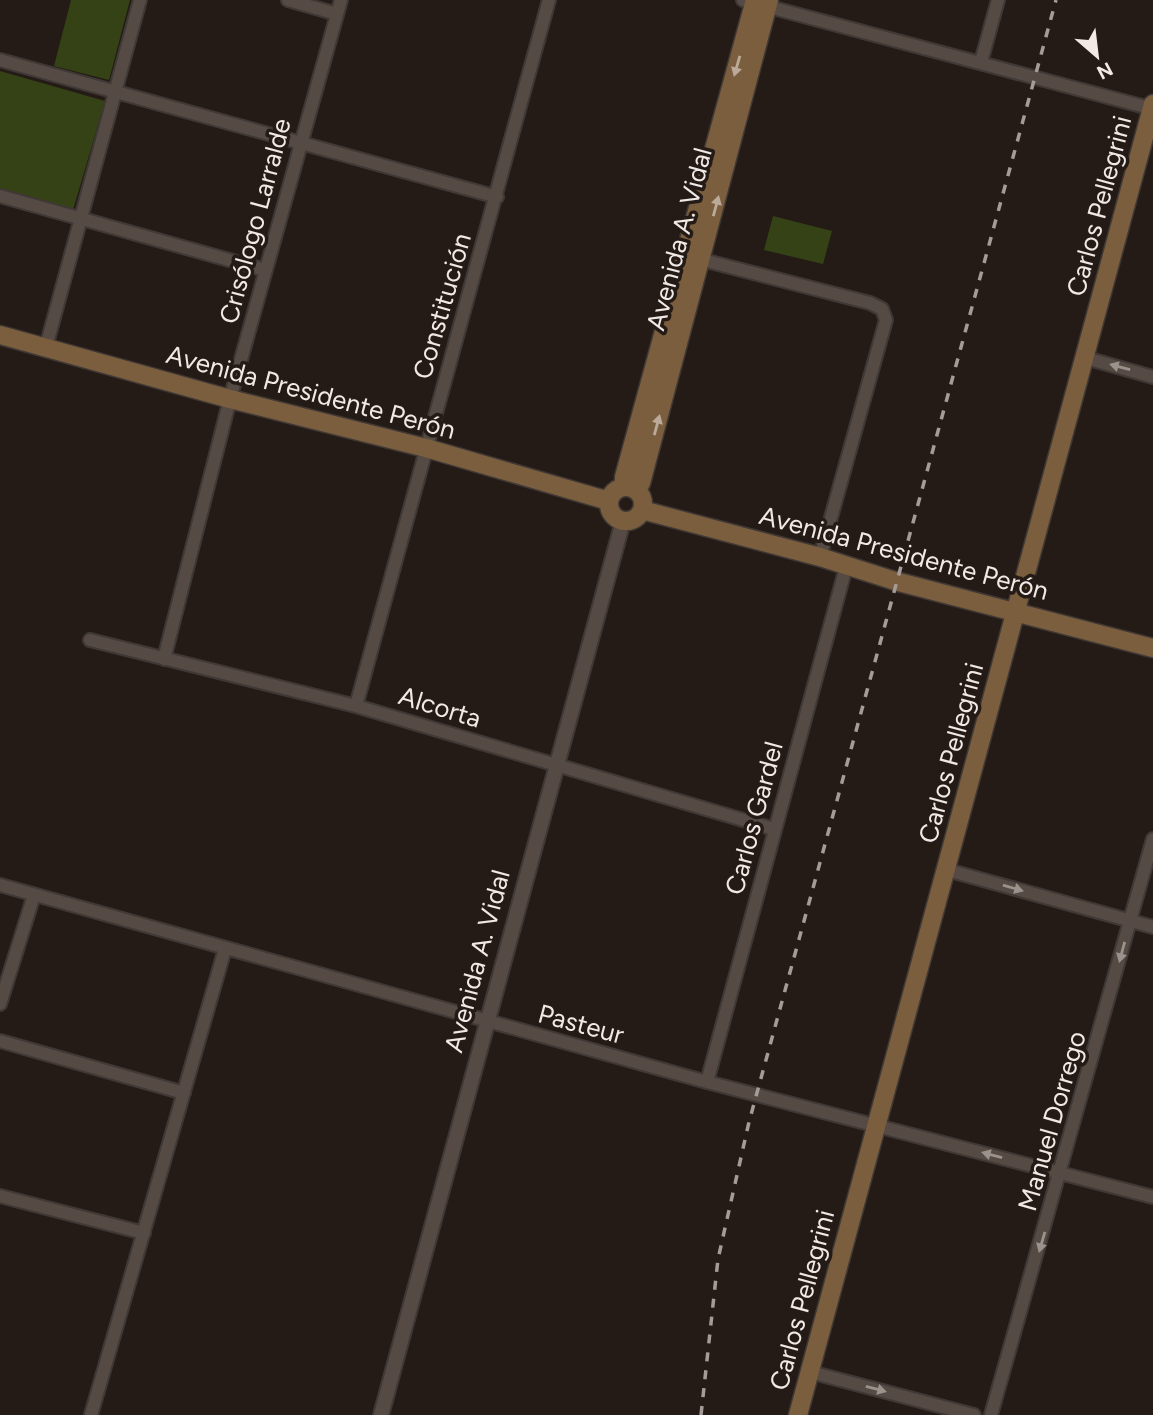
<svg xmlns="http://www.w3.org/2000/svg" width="1153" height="1415" font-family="Figtree,sans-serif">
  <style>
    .green { fill: #344216 }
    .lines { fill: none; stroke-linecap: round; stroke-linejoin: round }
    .minor-casing { stroke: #3f3835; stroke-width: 16 }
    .tertiary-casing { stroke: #3f3835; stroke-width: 18 }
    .secondary-casing { stroke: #3f3835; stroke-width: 21 }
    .minor { stroke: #554a44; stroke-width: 12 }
    .tertiary { stroke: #554a44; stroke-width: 14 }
    .secondary { stroke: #7a5e3d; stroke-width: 18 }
    .rail { stroke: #a49c98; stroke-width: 3.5; stroke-dasharray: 9 9; stroke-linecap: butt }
    .oneway { fill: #ba9 }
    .oneway2 { fill: #9b928c }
    .labels { text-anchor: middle; stroke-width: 7; stroke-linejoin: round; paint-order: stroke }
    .street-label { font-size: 26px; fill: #f0e9e5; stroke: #241b16 }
  </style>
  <rect width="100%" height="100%" fill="#241b16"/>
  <path class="green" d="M71,0H130L109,80L54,66Z
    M0,71L105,101L73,210L0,189Z
    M773,216L832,231L823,264L764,250Z"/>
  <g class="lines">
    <g class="minor-casing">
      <path id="minor" d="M288,0L337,14
        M743,0L1153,109
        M0,60L497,197
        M981,62L998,0
        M0,196L265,270
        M695,258L870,303L882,309L886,320L820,557
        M46,347L140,0
        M1086,358L1153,377
        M90,640L356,706L774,829
        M164,659L230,399L341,0
        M356,706L549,0
        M947,870L1153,927
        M0,885L707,1082L1153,1197
        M0,1004L34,895
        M0,1041L184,1093
        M707,1082L846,567
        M0,1196L144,1233
        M810,1372L974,1415
        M91,1415L225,949
        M991,1415L1153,839"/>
    </g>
    <g class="tertiary-casing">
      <path id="tertiary" d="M381,1415L623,521"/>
    </g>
    <g class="secondary-casing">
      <path id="secondary" d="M0,335L230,399L426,448L609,501
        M624,486V477L755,0
        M609 504a17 17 0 1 1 34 0a17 17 0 1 1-34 0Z
        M636,490L641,483L769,0
        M642,510L820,557L895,581L1153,648
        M798,1415L1153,104"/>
    </g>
    <use href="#minor" class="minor"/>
    <use href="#tertiary" class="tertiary"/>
    <use href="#secondary" class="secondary"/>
    <path class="rail" d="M701,1415L718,1259L749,1122L1056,0"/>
  </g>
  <defs><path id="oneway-solid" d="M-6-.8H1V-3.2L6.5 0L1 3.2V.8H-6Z" transform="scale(1.75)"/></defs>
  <g class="oneway">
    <use href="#oneway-solid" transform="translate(737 66) rotate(106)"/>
    <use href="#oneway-solid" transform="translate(716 206) rotate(-75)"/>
    <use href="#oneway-solid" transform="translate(657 425) rotate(-75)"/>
  </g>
  <g class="oneway2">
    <use href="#oneway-solid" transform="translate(1120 367) rotate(-165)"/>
    <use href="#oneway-solid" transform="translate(1013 888) rotate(16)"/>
    <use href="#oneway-solid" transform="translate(1122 952) rotate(105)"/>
    <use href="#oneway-solid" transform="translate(992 1155) rotate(-165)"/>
    <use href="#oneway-solid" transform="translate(1042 1242) rotate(106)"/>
    <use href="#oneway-solid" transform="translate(876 1389) rotate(15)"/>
  </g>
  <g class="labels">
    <g class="street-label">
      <text transform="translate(1099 206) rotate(-75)" y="9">Carlos Pellegrini</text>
      <text transform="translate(255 221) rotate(-75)" y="9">Crisólogo Larralde</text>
      <text transform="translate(679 239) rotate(-75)" y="9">Avenida A. Vidal</text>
      <text transform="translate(442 306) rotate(-74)" y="9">Constitución</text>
      <text transform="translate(311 392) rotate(15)" y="9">Avenida Presidente Perón</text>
      <text transform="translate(904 553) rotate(15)" y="9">Avenida Presidente Perón</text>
      <text transform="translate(440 707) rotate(17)" y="9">Alcorta</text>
      <text transform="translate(951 753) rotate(-75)" y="9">Carlos Pellegrini</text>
      <text transform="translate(754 818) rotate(-75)" y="9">Carlos Gardel</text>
      <text transform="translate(477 961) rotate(-75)" y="9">Avenida A. Vidal</text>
      <text transform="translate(581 1024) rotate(15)" y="9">Pasteur</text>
      <text transform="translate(1052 1121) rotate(-74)" y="9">Manuel Dorrego</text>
      <text transform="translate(802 1300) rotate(-75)" y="9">Carlos Pellegrini</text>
    </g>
  </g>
  <g transform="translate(1097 56) rotate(152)" stroke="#241b16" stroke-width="5" paint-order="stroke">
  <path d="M0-5L12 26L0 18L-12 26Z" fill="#f0e9e5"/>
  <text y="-10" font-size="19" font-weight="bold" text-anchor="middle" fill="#f0e9e5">N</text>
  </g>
</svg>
